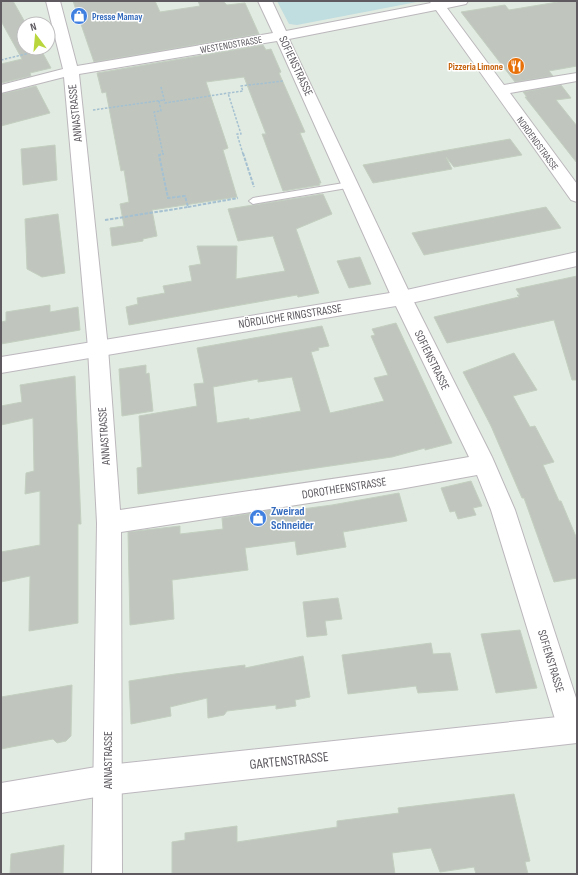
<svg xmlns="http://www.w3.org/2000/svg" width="578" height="875" font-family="'Sofia Sans Condensed',sans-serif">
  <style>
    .green { fill: #c0dde0 }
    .building { fill: #c0c6be; stroke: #c3cfc0; fill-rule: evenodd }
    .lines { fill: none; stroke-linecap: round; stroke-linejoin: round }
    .lane-casing { stroke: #bbb7bc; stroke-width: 2 }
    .street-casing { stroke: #bbb7bc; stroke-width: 2 }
    .secondary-casing { stroke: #bcb7be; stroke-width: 2 }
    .path-far1 { stroke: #a4c0d1; stroke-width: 1.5; stroke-dasharray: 2.5 1.5; stroke-linecap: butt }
    .path { stroke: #a4c0d1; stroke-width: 2; stroke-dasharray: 3.5 1.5; stroke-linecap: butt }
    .lane { fill: #fff; fill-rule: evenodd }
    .street { fill: #fff; fill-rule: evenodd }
    .secondary { fill: #fff; fill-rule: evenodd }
    .labels { text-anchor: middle; stroke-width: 3; stroke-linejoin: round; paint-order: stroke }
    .far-shop-label { font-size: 10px; font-weight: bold; fill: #366cbe; stroke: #fff; text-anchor: start }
    .far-street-label { font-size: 10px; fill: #5e5a60; stroke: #fff }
    .far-food-label { font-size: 10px; font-weight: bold; fill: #c56008; stroke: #fff; text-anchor: end }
    .street-label { font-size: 12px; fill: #5e5a60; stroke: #fff }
    .shop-label { font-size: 12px; font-weight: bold; fill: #366cbe; stroke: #fff; text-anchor: start }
    .near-street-label { font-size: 14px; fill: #5e5a60; stroke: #fff }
  </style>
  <rect width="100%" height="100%" fill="#e2ebe1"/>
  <path class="green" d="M277,1H422L297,25L289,24Z"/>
  <path class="building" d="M1,1H13L26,24H24V48H40L51,68L30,73L31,76L1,83V64L22,59L1,21Z
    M73,1H155L160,12L200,6L198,1H223L227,5L245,3L259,34L94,62Z
    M564,1H577V66L549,71L553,76L515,82L461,12L505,5L509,10Z
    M263,45L266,50L271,49L281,72L279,73L305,132L300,133L321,183H319L320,185L283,191L262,134H266L244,77L206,82L228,148L223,150L237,197L152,210L157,236L143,239V241L112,246L110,228L124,226L120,204L129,202L124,170L121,171L106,92L102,93L97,73Z
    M561,85L571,98L556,100L577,126V163L525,97H527L523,92Z
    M36,86L50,113L1,126V94Z
    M510,139L522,155L454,167L446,157L452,169L373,183L363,165Z
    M55,145L57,180L23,185L21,149Z
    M323,194L332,214L296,229L319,293L298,297L297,295L129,325L126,307L138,304L137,298L165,293L163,286L192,281L189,266L201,264L197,246H237L236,279L285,271L273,236L238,241L228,209Z
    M546,207L561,228L424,255L412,233Z
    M58,214L65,273L42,277L27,269L25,219Z
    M360,257L371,284L349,288L337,261Z
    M577,276V380H572L554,320L447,343L434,317L519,297L517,295H520L516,289Z
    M50,305V312L78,307L80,330L1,344V322L6,321V312Z
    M396,323L452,443L425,450V448L392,457L138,494L137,468L142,467L139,416L197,406L194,384L204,383L197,348L322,326L329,346L318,348L319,350L311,352L330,413L384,401L374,378L388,375L371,336L375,335L372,329ZM292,377L301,411L249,420V418L217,423L213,387L258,379V382Z
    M514,353L537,390L513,396L530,427L535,426L554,462L543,465L559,501H561L577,539V578L554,582L524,498H522L491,426L463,372Z
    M146,365V374L149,373L153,411L122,416L119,369Z
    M75,376L81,524H78V623L29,631L30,576L1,582V552L40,545V491L25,494L26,473L34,471L33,418L1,425V406L22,402L20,385Z
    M471,481L482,506L473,508L476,515L458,519L455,511L450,512L441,488Z
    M399,493L407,521L343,532L346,547L297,555L295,541L245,548L248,570L172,580L174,619L130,625L128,532L180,526V534L223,529L222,518L272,510V513L332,505Z
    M338,598L342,619L325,621L327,635L307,637L303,602Z
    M520,630L537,688L496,693L481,634Z
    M431,643L433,654L450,653L458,690L418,693L416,686L348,694L342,655Z
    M303,656L310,697L295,700L296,706L276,709V705L227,711L224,715L208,718L207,698L170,707L171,716L131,724L129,681L175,674L245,665V668Z
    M72,685L71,736L66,741L57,743L53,739L1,749V697Z
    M514,794L530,861L525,862L528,874H476L474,867L440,872L431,848L392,853L395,874H172V842L185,840V833L237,826V842L337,827V821L399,813L398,808Z
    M64,845L63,874H10L11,854Z"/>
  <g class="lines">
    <g class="lane-casing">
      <path id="lane" d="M350,182L354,185L353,187L253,204L249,201L253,198Z"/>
    </g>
    <g class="street-casing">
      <path id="street" d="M46,1H60L77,66L273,33L258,1H272L286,31L431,3L429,1H468L466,4L447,8L504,85L577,73V81L510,93L577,184V202L571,200L436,10L289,39L412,298L492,457L515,510L577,701V741L572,743L562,739L558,729L491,510L477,475L400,489L121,532L122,874H92L97,523L88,348L64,77L1,93V85L63,69ZM277,41L392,298L469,457L400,469L120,510L108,348L79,74Z"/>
    </g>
    <g class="secondary-casing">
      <path id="secondary" d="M577,252V266L402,305L1,373V357L402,291Z
        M577,715V743L108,795L1,813V783L108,765Z"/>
    </g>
    <path class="path-far1" d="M1,60L46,49
      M161,87L165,103L228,93
      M159,101L161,111L154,112L163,154
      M93,110L164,100
      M243,154L237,134H241L228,93L243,91L241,86L283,81"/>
    <path class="path" d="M243,153L254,187
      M188,207L238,198
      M105,220L188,207L185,196L168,198L159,155L163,154V153"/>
    <use href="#lane" class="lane"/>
    <use href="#street" class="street"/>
    <use href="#secondary" class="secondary"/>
  </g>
  <defs>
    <g id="shop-disc" transform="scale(0.9)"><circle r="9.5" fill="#3f7fe0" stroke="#fff"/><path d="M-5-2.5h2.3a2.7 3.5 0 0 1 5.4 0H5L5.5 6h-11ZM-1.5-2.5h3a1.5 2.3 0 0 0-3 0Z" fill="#fff"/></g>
    <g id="restaurant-disc" transform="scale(0.9)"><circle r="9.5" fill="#e8710a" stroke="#fff"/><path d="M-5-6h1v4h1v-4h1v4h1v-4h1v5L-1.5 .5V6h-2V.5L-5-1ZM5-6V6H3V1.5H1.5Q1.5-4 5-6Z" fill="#fff"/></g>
  </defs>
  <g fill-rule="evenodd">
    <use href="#shop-disc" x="79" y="16"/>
    <use href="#restaurant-disc" x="516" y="66"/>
    <use href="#shop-disc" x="258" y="518"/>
  </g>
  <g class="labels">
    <g class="far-shop-label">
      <text x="92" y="20">Presse Mamay</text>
    </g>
    <g class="far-street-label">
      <text transform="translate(231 44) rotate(-10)" y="4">WESTENDSTRASSE</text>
      <text transform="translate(538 143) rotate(54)" y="4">NORDENDSTRASSE</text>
    </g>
    <g class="far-food-label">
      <text x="503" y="70">Pizzeria Limone</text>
    </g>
    <g class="street-label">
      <text transform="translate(296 66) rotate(65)" y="4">SOFIENSTRASSE</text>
      <text transform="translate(75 113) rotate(-96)" y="4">ANNASTRASSE</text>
      <text transform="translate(290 316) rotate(-9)" y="4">NÖRDLICHE RINGSTRASSE</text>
      <text transform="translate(432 360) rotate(64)" y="4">SOFIENSTRASSE</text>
      <text transform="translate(104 436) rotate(-94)" y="4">ANNASTRASSE</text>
      <text transform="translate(344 488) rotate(-9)" y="4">DOROTHEENSTRASSE</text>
      <text transform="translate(551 661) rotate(73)" y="4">SOFIENSTRASSE</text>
      <text transform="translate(108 760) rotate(-90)" y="4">ANNASTRASSE</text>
    </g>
    <g class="shop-label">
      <text x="271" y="515">Zweirad<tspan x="271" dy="14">Schneider</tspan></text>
    </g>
    <g class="near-street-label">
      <text transform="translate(289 760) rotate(-6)" y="5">GARTENSTRASSE</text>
    </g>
  </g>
  <rect width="578" height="875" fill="none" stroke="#5e5a60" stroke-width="4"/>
  <g transform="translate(36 36) rotate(344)"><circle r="19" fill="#ffffff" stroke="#bfbdbf"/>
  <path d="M0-3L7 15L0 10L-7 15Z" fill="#b9d63c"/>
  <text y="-6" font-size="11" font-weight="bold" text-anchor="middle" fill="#5e5a60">N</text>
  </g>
</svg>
